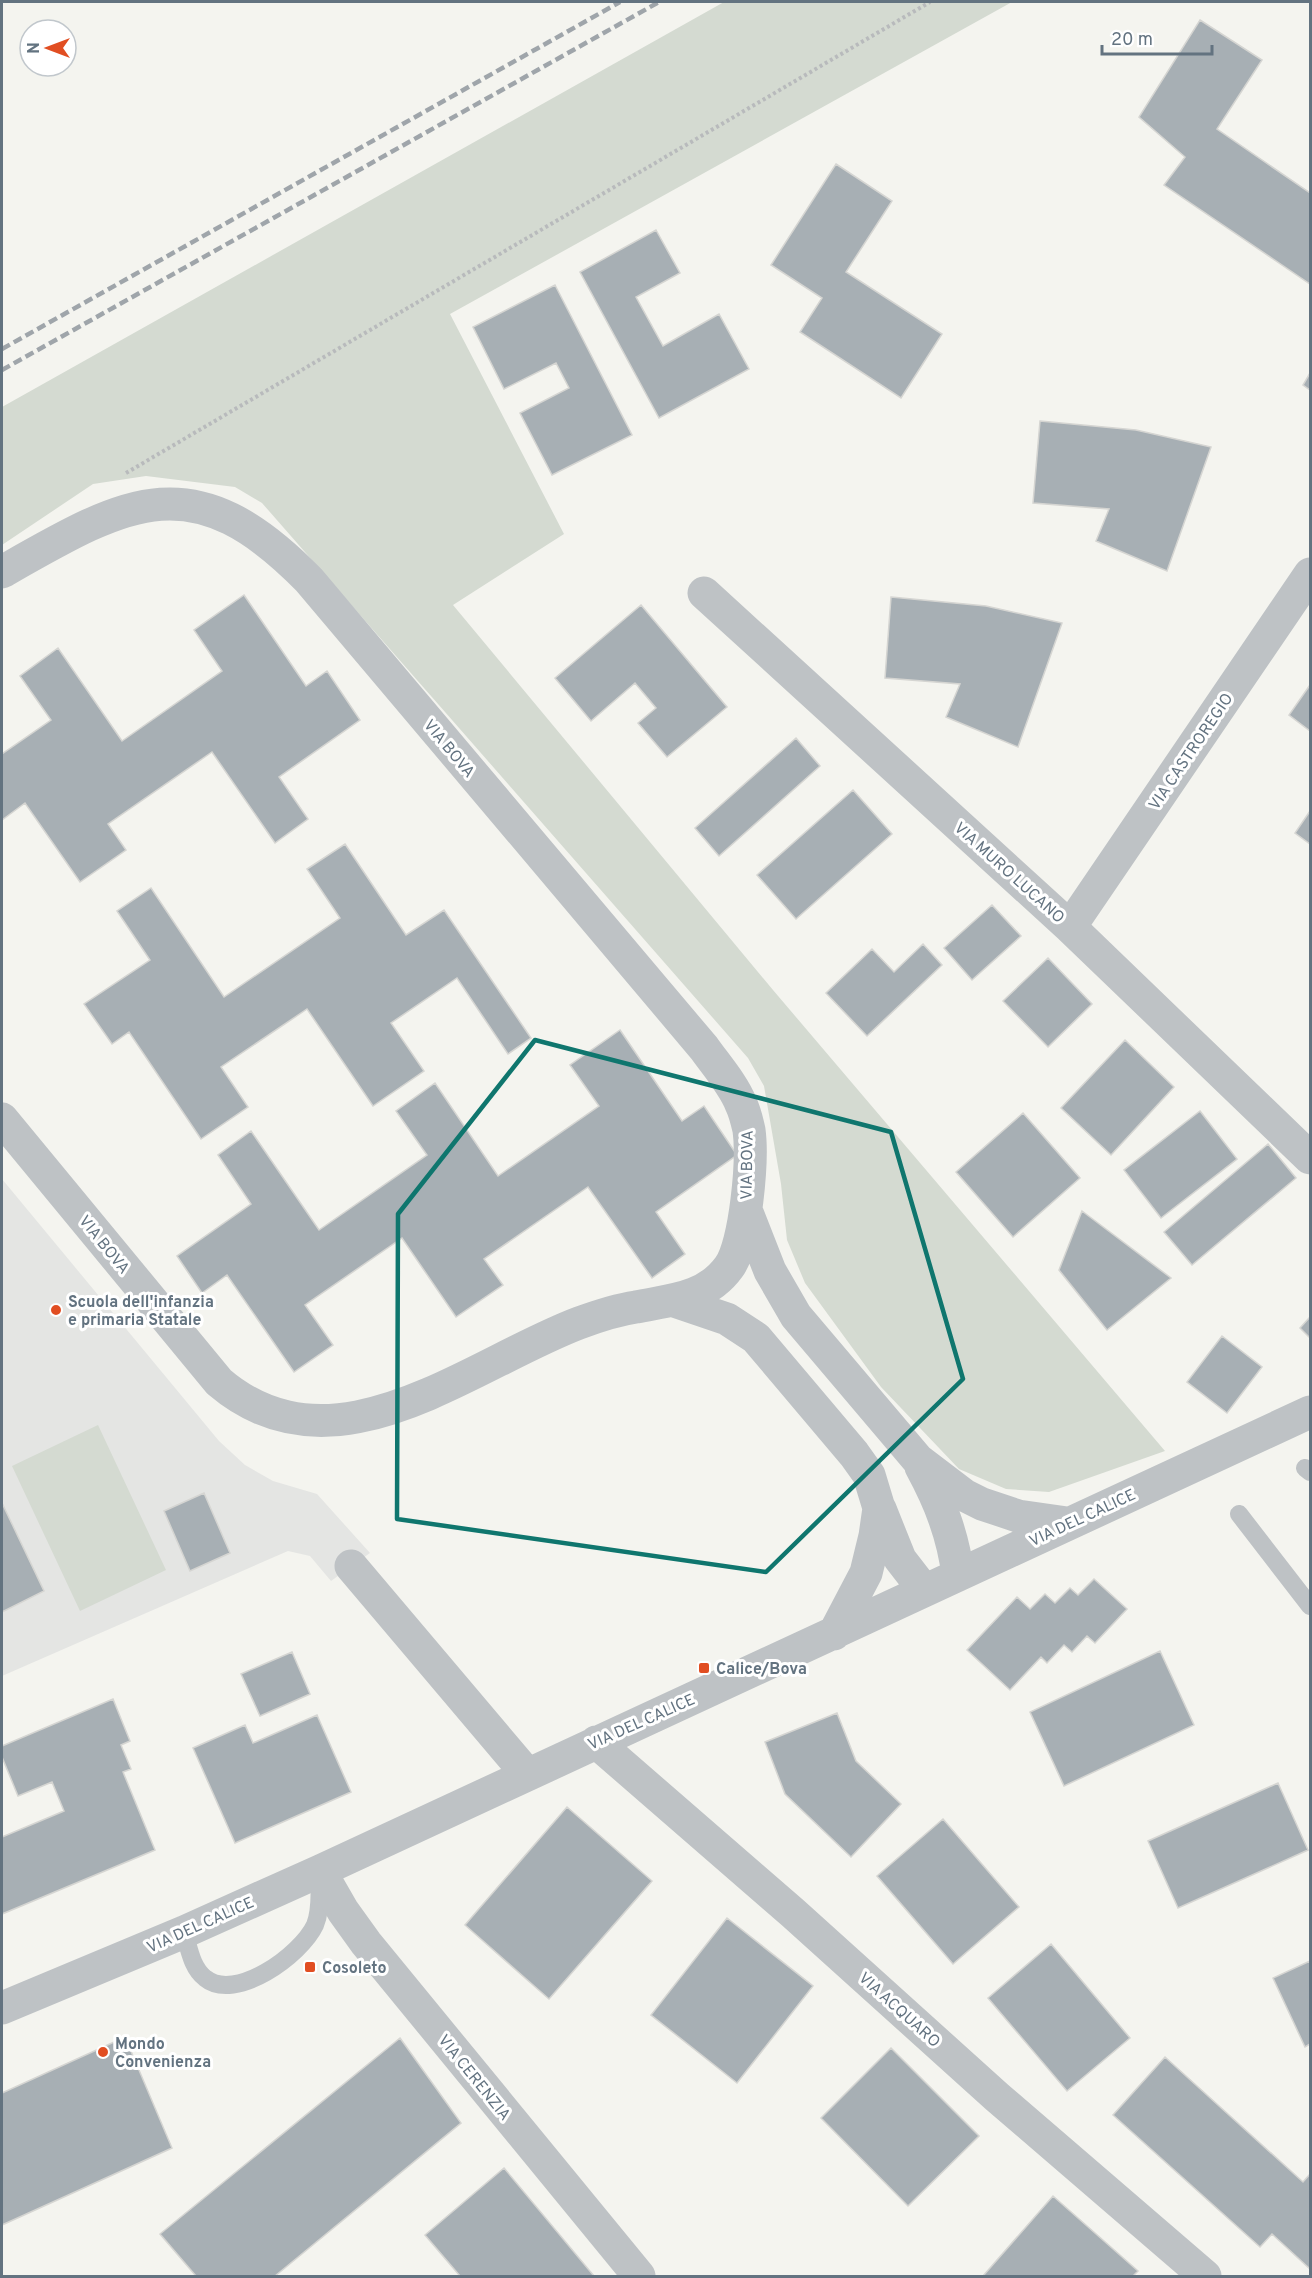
<svg xmlns="http://www.w3.org/2000/svg" width="1312" height="2278" font-family="Overpass,sans-serif">
  <style>
    .built { fill: #e4e5e3 }
    .green { fill: #d4dad1 }
    .building { fill: #a7afb4; stroke: #d5d5d2; stroke-width: 1.5 }
    .lines { fill: none; stroke-linecap: round; stroke-linejoin: round }
    .path { stroke: #b8babc; stroke-width: 4; stroke-dasharray: 3 3; stroke-linecap: butt }
    .lane { stroke: #bec2c5; stroke-width: 18 }
    .street { stroke: #bec2c5; stroke-width: 33 }
    .rail { stroke: #9fa5aa; stroke-width: 4.5; stroke-dasharray: 9 4.5; stroke-linecap: butt }
    .marked { fill: none; stroke: #0f766e; stroke-width: 4.5; stroke-linejoin: round }
    .poi-dot { fill: #e14e22; stroke: #fff; stroke-width: 2 }
    .labels { text-anchor: middle; stroke-width: 6; stroke-linejoin: round; paint-order: stroke }
    .street-label { font-size: 16px; fill: #637380; stroke: #fff }
    .poi-label { font-size: 16px; font-weight: bold; fill: #637380; stroke: #fff; text-anchor: start }
  </style>
  <rect width="100%" height="100%" fill="#f4f4ef"/>
  <path class="built" d="M2,1179L219,1441L245,1465L273,1481L317,1494L370,1553L331,1581L310,1556L288,1551L2,1676Z"/>
  <path class="green" d="M724,2H1012L450,314L564,534L453,605L773,990L1165,1451L1049,1492L1006,1489L959,1469L881,1387L805,1283L787,1240L781,1184L764,1086L748,1058L262,503L235,487L146,476L93,484L2,545V407Z
    M98,1425L166,1570L80,1611L12,1466Z"/>
  <path class="building" d="M1200,20L1262,60L1217,129L1310,193V284L1164,185L1185,157L1139,117Z
    M836,164L892,201L846,272L942,334L901,398L800,332L822,298L771,265Z
    M656,230L680,273L636,297L663,346L719,314L749,369L659,418L580,272Z
    M555,285L632,435L552,475L520,413L569,388L556,363L504,389L473,327Z
    M1310,373V390L1303,385Z
    M1040,421L1136,430L1211,447L1167,571L1096,541L1109,509L1033,503Z
    M244,595L306,686L327,671L360,720L279,777L308,819L275,843L212,752L108,824L126,850L80,882L25,803L2,820V754L51,720L20,676L58,648L122,741L222,671L194,630Z
    M891,597L986,606L1062,623L1018,747L946,717L960,684L885,678Z
    M641,605L727,707L667,757L638,723L656,708L635,683L591,721L555,678Z
    M1310,685V731L1289,715Z
    M796,738L820,766L719,856L695,828Z
    M853,790L892,834L796,919L757,875Z
    M1310,811V844L1295,833Z
    M345,844L406,935L444,910L531,1038L508,1054L457,978L391,1023L424,1071L373,1106L307,1009L221,1067L248,1107L201,1139L129,1032L112,1044L84,1004L150,960L117,911L151,888L224,997L340,918L307,869Z
    M992,905L1021,936L972,980L944,948Z
    M923,944L942,965L867,1036L826,993L872,949L894,972Z
    M1048,958L1092,1004L1048,1047L1003,1001Z
    M620,1030L682,1121L704,1106L737,1155L656,1212L685,1254L652,1278L588,1187L484,1259L503,1285L456,1317L402,1238L305,1305L333,1345L294,1372L227,1275L202,1293L177,1256L251,1204L218,1155L251,1131L319,1230L427,1155L396,1111L435,1083L498,1176L599,1106L570,1065Z
    M1125,1040L1174,1087L1111,1155L1061,1108Z
    M1200,1111L1237,1159L1161,1218L1124,1170Z
    M1023,1113L1080,1178L1013,1237L956,1172Z
    M1268,1144L1296,1178L1192,1265L1164,1232Z
    M1082,1211L1171,1278L1107,1330L1059,1270Z
    M1310,1317V1338L1300,1328Z
    M1222,1336L1262,1367L1227,1413L1187,1382Z
    M204,1493L230,1553L190,1571L164,1511Z
    M2,1503L44,1591L2,1612Z
    M1094,1579L1127,1609L1095,1643L1087,1636L1072,1652L1064,1645L1047,1663L1041,1657L1010,1690L967,1650L1017,1597L1030,1609L1045,1594L1055,1603L1070,1588L1078,1595Z
    M1160,1651L1194,1725L1064,1786L1030,1712Z
    M292,1652L310,1694L260,1716L241,1674Z
    M113,1699L130,1741L121,1745L131,1769L123,1772L155,1850L2,1914V1837L64,1811L52,1782L18,1796L2,1757V1746Z
    M837,1713L856,1761L901,1804L851,1857L785,1794L765,1742Z
    M317,1715L351,1792L235,1843L193,1748L245,1725L253,1743Z
    M1278,1783L1308,1850L1178,1908L1148,1841Z
    M567,1807L652,1881L549,1999L465,1925Z
    M943,1819L1019,1907L953,1964L877,1876Z
    M727,1918L813,1986L737,2083L651,2015Z
    M1051,1944L1130,2038L1067,2091L988,1998Z
    M1310,1961V2044L1305,2047L1273,1978Z
    M125,2037L172,2148L2,2225V2093Z
    M400,2038L461,2123L275,2276H196L160,2234Z
    M891,2048L979,2136L908,2206L821,2118Z
    M1165,2057L1303,2182L1310,2174V2269L1272,2234L1260,2247L1113,2115Z
    M504,2168L594,2276H460L425,2235Z
    M1053,2196L1138,2271L1133,2276H983Z"/>
  <g class="lines">
    <path class="path" d="M126,473L930,2"/>
    <path class="lane" d="M1305,1468L1310,1472
      M1239,1514L1310,1606
      M184,1932C189,1947 191,1967 205,1978C235,2003 301,1955 315,1925C321,1911 319,1895 320,1880"/>
    <path class="street" d="M2,572C128,500 193,461 309,580L704,1048C716,1065 733,1084 741,1104C745,1112 747,1121 749,1130C753,1159 746,1244 729,1267C706,1299 670,1300 636,1307C616,1310 598,1316 579,1323C468,1365 334,1480 219,1382L2,1119
      M704,593L1070,927L1310,1158
      M1070,927L1310,574
      M746,1210L770,1271L796,1316L918,1460L964,1495L982,1504L1018,1516L1067,1523
      M674,1301L727,1319L756,1338L854,1454L869,1475L879,1508L875,1536L866,1573L834,1634
      M921,1467C940,1502 953,1535 958,1575
      M880,1509L900,1559L924,1590
      M351,1566L527,1774
      M596,1742L793,1913L997,2097L1205,2276
      M320,1871L343,1911L366,1943L639,2276
      M2,2008L184,1932L320,1871L1310,1412"/>
    <path class="rail" d="M2,349L620,2
      M2,370L659,2"/>
  </g>
  <path class="marked" d="M535,1040L891,1132L963,1379L766,1572L397,1519L398,1214Z"/>
  <g class="poi-dot">
    <circle cx="56" cy="1310" r="6"/>
    <rect x="698" y="1662" width="12" height="12" rx="3"/>
    <rect x="304" y="1961" width="12" height="12" rx="3"/>
    <circle cx="103" cy="2052" r="6"/>
  </g>
  <g class="labels">
    <g class="street-label">
      <text transform="translate(450 748) rotate(50)" y="6">VIA BOVA</text>
      <text transform="translate(1190 751) rotate(-56)" y="6">VIA CASTROREGIO</text>
      <text transform="translate(1010 872) rotate(42)" y="6">VIA MURO LUCANO</text>
      <text transform="translate(746 1165) rotate(-89)" y="6">VIA BOVA</text>
      <text transform="translate(105 1244) rotate(51)" y="6">VIA BOVA</text>
      <text transform="translate(1082 1517) rotate(-25)" y="6">VIA DEL CALICE</text>
      <text transform="translate(641 1721) rotate(-24)" y="6">VIA DEL CALICE</text>
      <text transform="translate(200 1924) rotate(-24)" y="6">VIA DEL CALICE</text>
      <text transform="translate(900 2009) rotate(42)" y="6">VIA ACQUARO</text>
      <text transform="translate(475 2077) rotate(51)" y="6">VIA CERENZIA</text>
    </g>
    <g class="poi-label">
      <text x="68" y="1307">Scuola dell'infanzia<tspan x="68" dy="18">e primaria Statale</tspan></text>
      <text x="716" y="1674">Calice/Bova</text>
      <text x="322" y="1973">Cosoleto</text>
      <text x="115" y="2049">Mondo<tspan x="115" dy="18">Convenienza</tspan></text>
    </g>
  </g>
  <rect width="1312" height="2278" fill="none" stroke="#637380" stroke-width="6"/>
  <g transform="translate(48 48) rotate(270)"><circle r="28" fill="#ffffff" stroke="#c1c7cc" stroke-width="1.5"/>
  <path d="M0-4.5L10 22L0 15L-10 22Z" fill="#e14e22"/>
  <text y="-9" font-size="16" font-weight="bold" text-anchor="middle" fill="#637380">N</text>
  </g>
  <path d="M1102 45v9h110v-9" fill="none" stroke="#637380" stroke-width="3"/>
  <text x="1111" y="45" font-size="18" fill="#637380" stroke="#ffffff" stroke-width="4.5" paint-order="stroke">20 m</text>
</svg>
